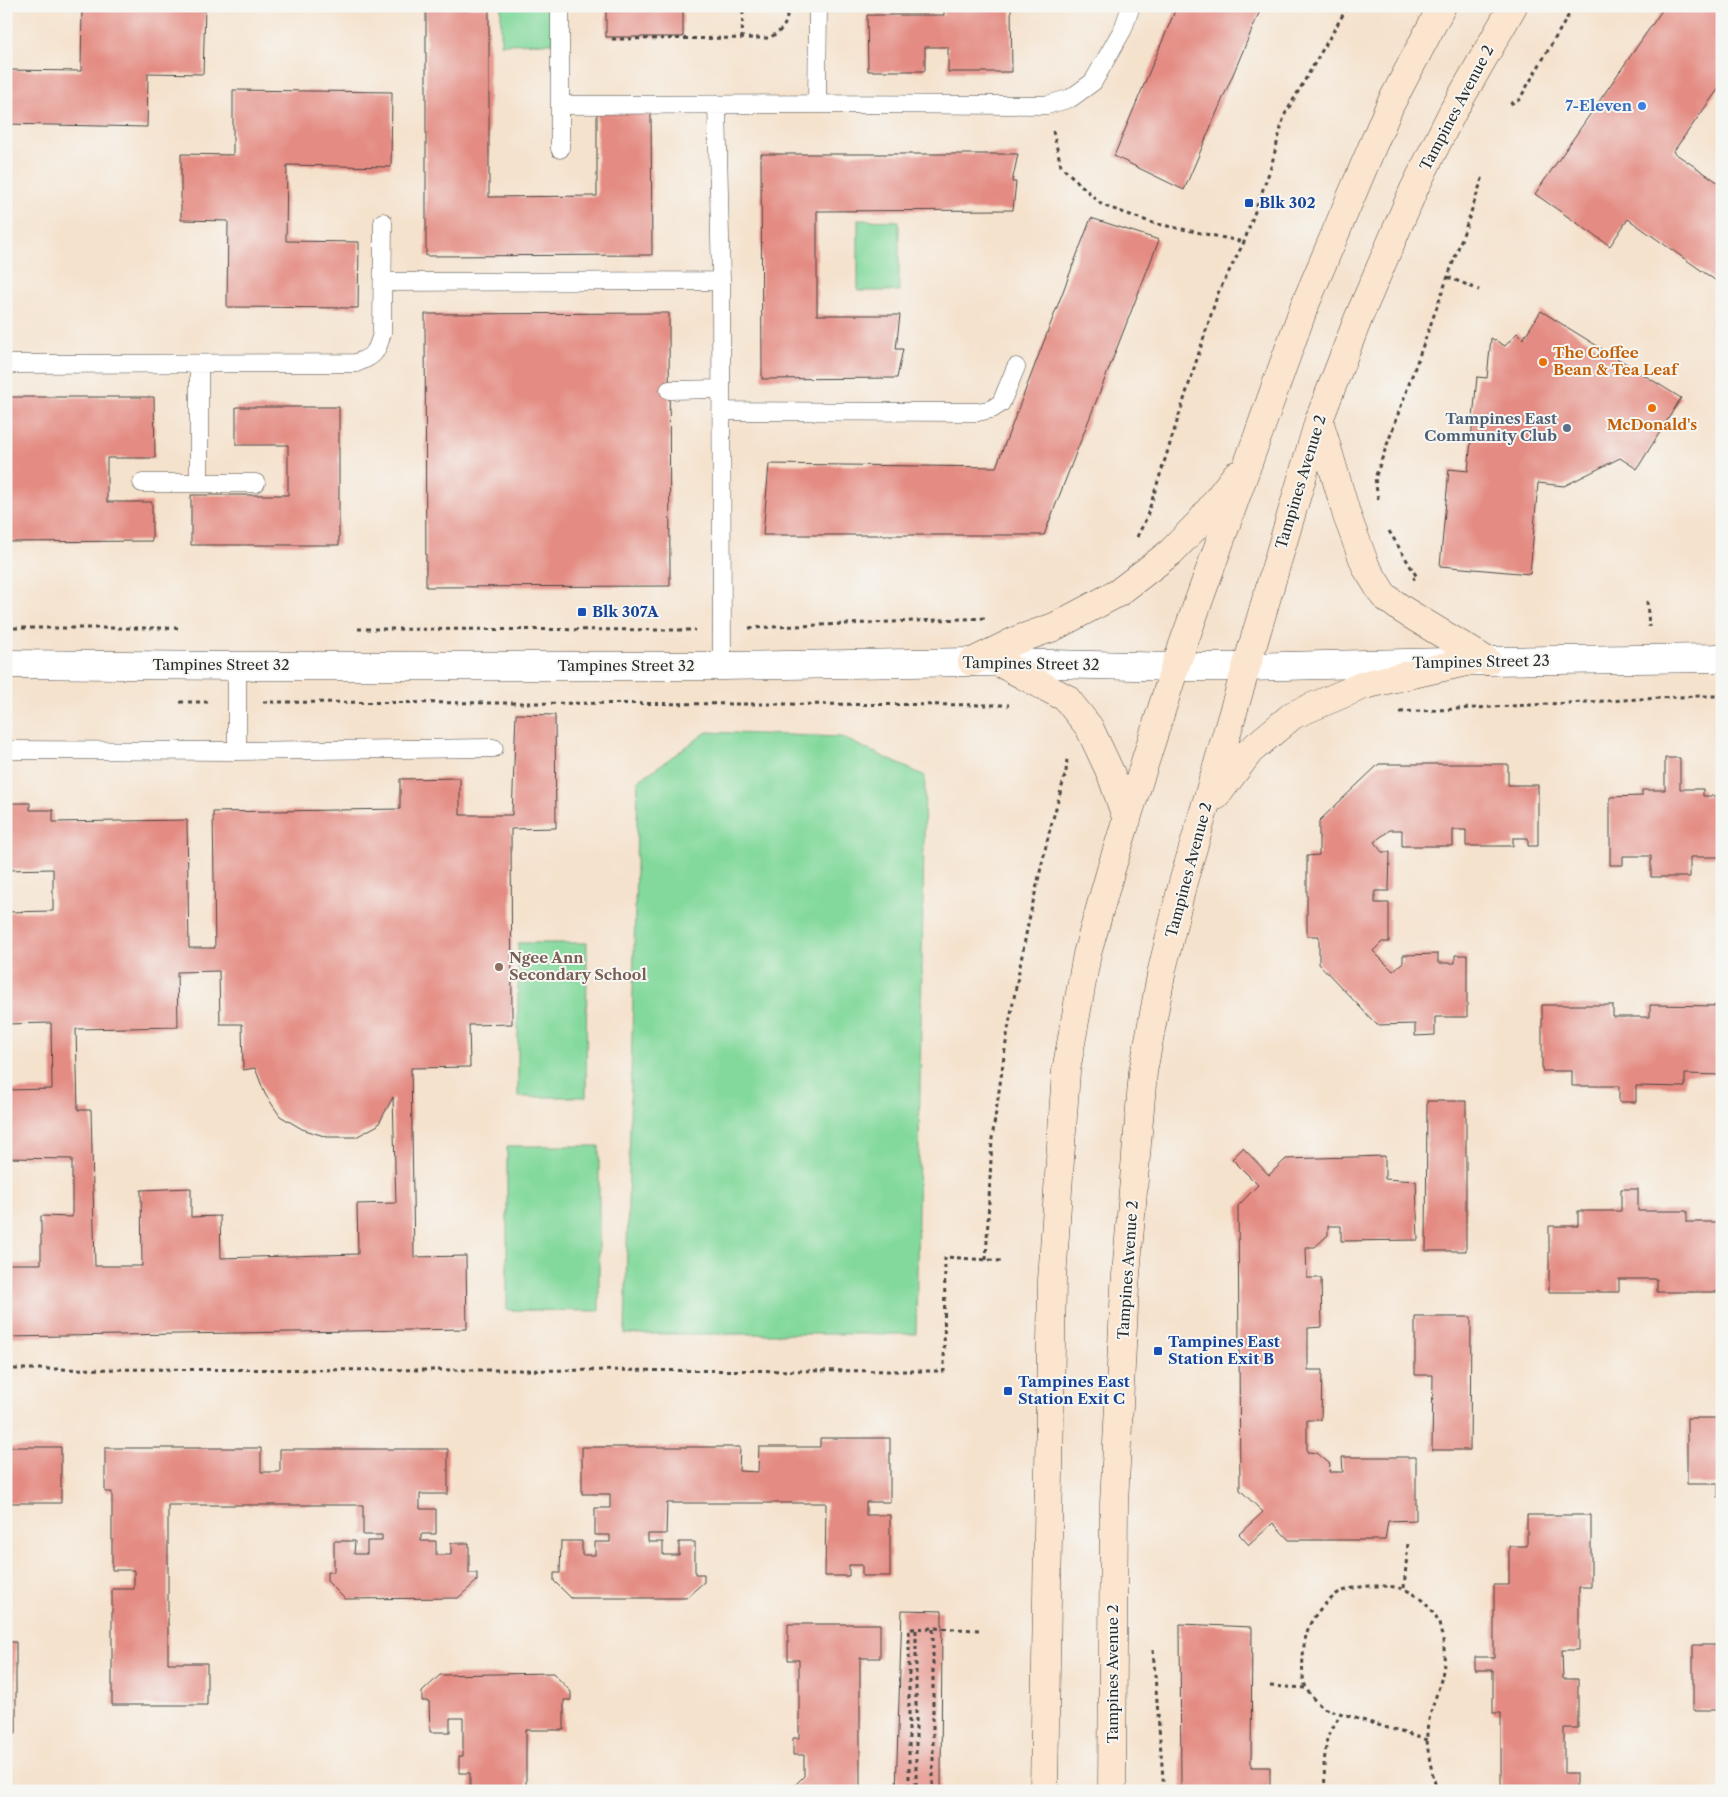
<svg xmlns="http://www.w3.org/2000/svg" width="1728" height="1797" font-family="'Libre Caslon Text',serif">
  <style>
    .green { fill: #83d99c; stroke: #578264 }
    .building { fill: #e48c83; fill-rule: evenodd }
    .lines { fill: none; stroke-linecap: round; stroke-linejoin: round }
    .lane-casing { stroke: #494643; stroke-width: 19 }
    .street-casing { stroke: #494643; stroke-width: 29 }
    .secondary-casing { stroke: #494643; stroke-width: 29 }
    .path { stroke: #494643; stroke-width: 3; stroke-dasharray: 4 4; stroke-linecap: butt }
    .lane { stroke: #fff; stroke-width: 18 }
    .street { stroke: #fff; stroke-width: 28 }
    .secondary { stroke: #fbe5cf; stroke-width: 28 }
    .shop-dot { fill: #3f7fe0; stroke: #f6f6f2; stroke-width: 2 }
    .transit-dot { fill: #1a4fb4; stroke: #f6f6f2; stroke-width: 2 }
    .food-dot { fill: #e8710a; stroke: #f6f6f2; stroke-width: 2 }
    .service-dot { fill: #5c6f8a; stroke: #f6f6f2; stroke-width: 2 }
    .education-dot { fill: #8d6e63; stroke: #f6f6f2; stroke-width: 2 }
    .labels { text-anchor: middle; stroke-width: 4; stroke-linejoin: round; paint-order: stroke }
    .shop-label { font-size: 15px; font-weight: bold; fill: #366cbe; stroke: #f6f6f2; text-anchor: end }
    .street-label { font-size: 15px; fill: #2b2b2b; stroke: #f6f6f2 }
    .transit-label { font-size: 15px; font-weight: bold; fill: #164399; stroke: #f6f6f2; text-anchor: start }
    .food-label { font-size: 15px; font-weight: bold; fill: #c56008; stroke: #f6f6f2; text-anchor: start }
    .service-label { font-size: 15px; font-weight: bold; fill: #4e5e75; stroke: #f6f6f2; text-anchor: end }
    .education-label { font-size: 15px; font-weight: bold; fill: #785e54; stroke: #f6f6f2; text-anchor: start }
  </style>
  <rect width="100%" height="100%" fill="#f6f6f2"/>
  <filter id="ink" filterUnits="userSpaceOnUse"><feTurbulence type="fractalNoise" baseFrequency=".02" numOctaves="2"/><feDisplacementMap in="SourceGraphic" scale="10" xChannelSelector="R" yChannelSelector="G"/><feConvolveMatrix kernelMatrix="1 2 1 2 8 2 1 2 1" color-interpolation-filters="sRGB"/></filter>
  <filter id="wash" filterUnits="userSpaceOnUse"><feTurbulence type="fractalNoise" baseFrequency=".0096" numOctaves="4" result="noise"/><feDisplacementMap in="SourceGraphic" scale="20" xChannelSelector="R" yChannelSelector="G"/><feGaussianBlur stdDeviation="1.12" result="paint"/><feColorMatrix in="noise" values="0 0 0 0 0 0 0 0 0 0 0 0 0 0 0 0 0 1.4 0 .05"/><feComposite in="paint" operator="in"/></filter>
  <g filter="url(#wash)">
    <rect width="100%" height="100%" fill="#f5e2cd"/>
    <path class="green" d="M501,6H553V43L501,44Z
      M858,220L899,221V291H858Z
      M707,732L841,737L925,776L916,1334H625L638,781Z
      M518,943H587L586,1097H518Z
      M507,1146H599V1311L507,1310Z"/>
    <g id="blocks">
      <path class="building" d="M82,6L205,7L203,74L148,73L147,127L6,124V70L81,71Z
        M606,6H683V37H606Z
        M944,6H993V8H1011L1012,72H948V47H925V71H868L867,15H944Z
        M1177,6H1262L1184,190L1114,156Z
        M1665,6H1722V84L1673,152L1722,185V285L1628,219L1610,246L1535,194Z
        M426,7H489V197L597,196V112H651L652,255L426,256Z
        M233,90L392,92L391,167L287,165L286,241L359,242L358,308L227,307L228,221L181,220V154L233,155Z
        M761,154H1018L1012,182H1016L1013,210L817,211V315H900L896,349H903L897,378L762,379Z
        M1091,218L1159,240L1044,535H763L769,464L996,467Z
        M1541,311L1681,398L1637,469L1620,458L1564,486L1538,483L1530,574L1440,566L1449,469L1468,471L1477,377L1487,378L1491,338L1505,346L1517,333L1523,339Z
        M669,313L670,586L426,587L425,314Z
        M6,397H154L155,458H107V502H152V541L6,542Z
        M236,407H339V545H191V495H288V445H236Z
        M516,714L555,715L556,828L511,829L512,1024L469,1025L470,1067L411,1068L414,1257L466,1256L467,1329L6,1337V1264H41V1216L72,1217V1159L6,1158V1090L52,1089L51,1023L6,1024V912L53,911V869L6,870V803H30V810H53V822L187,820L189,948H215L213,812L400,809V779L460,778V815H512ZM219,971L220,1024H242L243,1070L255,1068L265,1094L280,1116L302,1129L327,1137H356L378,1125L393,1097L396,1203L357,1204L358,1254L221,1258L220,1216L191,1217V1188L141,1190L142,1266H95L91,1110H78L76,1029L178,1027L177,972Z
        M1665,758H1680V789H1703V796H1722V865H1720V857H1690V877H1651V856H1623V865H1610V797L1642,796V790H1665Z
        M1379,764H1508V785H1538V846H1528V838H1513V846H1466V830H1453V846H1402V830H1390L1374,842L1382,852H1390L1389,891H1375V903H1389V942H1382L1373,951L1393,971L1403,962V955L1438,954V963H1455V955H1467V1017H1435V1035L1415,1036V1024L1377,1025L1319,964V936H1307V856L1319,855V821Z
        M1542,1005H1613V1017H1650V1005L1722,1006V1075L1685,1074V1087L1636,1086V1102H1619V1086H1572V1071H1542Z
        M1427,1101H1466V1251H1426Z
        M1243,1148L1269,1175L1286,1159L1385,1156V1179L1416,1181L1418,1240L1341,1241V1226H1328V1235L1315,1247H1306L1307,1278H1321L1322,1327L1308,1328V1370H1322L1321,1420H1307V1452L1317,1453L1330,1464L1329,1472H1343L1342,1457H1416V1520L1388,1521L1385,1540H1289L1273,1523L1249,1545L1239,1534L1263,1512L1240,1490L1238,1206L1258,1185L1232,1159Z
        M1621,1189H1638V1211H1687V1222H1722V1292H1657V1279H1619V1292H1549V1226H1578V1211H1621Z
        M1415,1317H1471L1470,1450H1432L1433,1375H1415Z
        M1687,1418H1722V1498H1718V1484H1687Z
        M820,1438H890V1502H866V1515H890V1576H862V1565H849V1576H825L826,1503H667L666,1534H648V1542H663V1555H679V1542H695V1574H704V1582L686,1598H571L554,1581V1573H560L561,1541H582V1555H595V1542H610V1535H595V1508H610V1494H582V1447H740L739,1471L758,1472L759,1447H820Z
        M6,1447H61V1503H6Z
        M105,1448H261V1472H280V1449H448V1494H420V1509H436V1534H421V1541H436V1555H451V1543H469V1573H477V1581L458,1598L345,1599L327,1581V1572H334V1541H355L354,1554H367V1541H382V1535H363V1505H168V1663H207V1705H112V1589H134V1570H112V1492H105Z
        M1527,1515H1591V1587H1579V1650H1562L1563,1679H1578V1728H1564V1773H1576V1791H1493V1787H1501V1713H1493V1670H1475V1657H1494V1585H1509V1546H1527Z
        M902,1610L942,1611L941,1791H896Z
        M788,1624H880V1658H860V1786L855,1791H789L804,1776V1755H793V1738H799V1660H788Z
        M1180,1624L1252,1627L1251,1767H1270V1791H1181Z
        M6,1642H16V1734H6Z
        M1693,1645H1722V1710H1693Z
        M553,1673L571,1692V1700H564V1730H526V1791H470V1773H459V1756H463V1718H450V1732H430L429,1701H422V1692L440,1675Z"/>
    </g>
  </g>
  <g filter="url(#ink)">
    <use href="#blocks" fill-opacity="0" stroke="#494643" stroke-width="1"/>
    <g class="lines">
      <g class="lane-casing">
        <path id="lane" d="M717,104L721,281L722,666
          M817,104L818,6
          M560,105L817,104L1047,105L1071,98L1093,82L1123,29L1131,6
          M560,149V6
          M383,282L721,281
          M6,364L356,363C375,356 377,352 382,333L383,222
          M199,364V483
          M669,390L721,389
          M721,411L978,412L992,409L1001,403L1016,367
          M142,483H256
          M237,666V751
          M6,750L237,751L494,748"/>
      </g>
      <g class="street-casing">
        <path id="street" d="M6,664L237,666H722L972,662L1175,667H1246L1487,661L1716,658L1722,657"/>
      </g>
      <g class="secondary-casing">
        <path id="secondary" d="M1319,420L1347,516L1366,567L1384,596L1403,610L1487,661
          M972,662L1017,640L1054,627L1118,593L1171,552L1201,521L1236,475
          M1000,663L1066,698L1089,727L1111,774L1127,820
          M1216,796L1250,751L1293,715L1364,685L1470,661
          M1044,1791L1052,1280L1066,1071L1087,954L1112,866L1175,667L1304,307L1390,105L1442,6
          M1112,1791L1114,1503L1125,1287L1143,1072L1162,970L1183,882L1319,420L1358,319L1414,189L1452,113L1513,6"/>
      </g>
      <path class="path" d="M612,39L769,38C785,29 787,24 788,6
        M742,39L743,10
        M1510,104L1519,100L1574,6
        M1053,131L1061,166L1102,205L1153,223L1244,242
        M1448,277L1479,290
        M1378,499L1375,478L1468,221L1483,176
        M1389,531L1417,577L1413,579
        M1137,537L1146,519L1218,293L1244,242L1271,167L1284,116L1348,6
        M1647,601L1649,627
        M6,628H178
        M749,628L987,618
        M358,629L695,630
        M180,702H212
        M263,702L1009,705
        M1400,712L1697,696H1722
        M986,1260L992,1139L1008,1029L1028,924L1049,833L1066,772L1067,758
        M6,1369L944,1371L945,1257L1002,1261
        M1404,1588L1408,1543
        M933,1629V1786
        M916,1630V1787
        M1153,1650L1164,1791
        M1270,1686L1305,1688
        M1427,1740L1323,1708C1305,1692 1301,1683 1303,1658C1304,1633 1310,1616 1331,1599C1334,1596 1338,1592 1343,1591C1354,1587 1365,1586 1376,1586C1406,1585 1423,1595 1438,1621C1440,1625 1440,1631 1442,1635C1450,1672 1435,1691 1428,1724C1424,1742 1432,1772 1437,1791
        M909,1787V1629L933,1628L979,1630
        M1325,1791L1324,1763L1327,1738L1341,1713"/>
      <use href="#lane" class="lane"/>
      <use href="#street" class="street"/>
      <use href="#secondary" class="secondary"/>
    </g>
  </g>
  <circle class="shop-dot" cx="1642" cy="106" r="5"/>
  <g class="transit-dot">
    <rect x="1244" y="198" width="10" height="10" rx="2.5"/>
    <rect x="577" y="607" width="10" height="10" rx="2.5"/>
    <rect x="1153" y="1346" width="10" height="10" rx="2.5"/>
    <rect x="1003" y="1386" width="10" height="10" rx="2.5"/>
  </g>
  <g class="food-dot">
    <circle cx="1543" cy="362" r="5"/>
    <circle cx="1652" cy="408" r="5"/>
  </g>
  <circle class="service-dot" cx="1567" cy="428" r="5"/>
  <circle class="education-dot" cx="499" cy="967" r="5"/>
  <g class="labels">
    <g class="shop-label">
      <text x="1632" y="111">7-Eleven</text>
    </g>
    <g class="street-label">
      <text transform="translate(1457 108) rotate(-62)" y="5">Tampines Avenue 2</text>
      <text transform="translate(1301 482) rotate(-73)" y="5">Tampines Avenue 2</text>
      <text transform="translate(1481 662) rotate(-1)" y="5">Tampines Street 23</text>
      <text transform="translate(1031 664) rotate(1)" y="5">Tampines Street 32</text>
      <text x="221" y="670">Tampines Street 32</text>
      <text x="626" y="671">Tampines Street 32</text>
      <text transform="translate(1189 870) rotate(-75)" y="5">Tampines Avenue 2</text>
      <text transform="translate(1128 1270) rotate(-86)" y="5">Tampines Avenue 2</text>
      <text transform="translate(1113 1674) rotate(-90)" y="5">Tampines Avenue 2</text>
    </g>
    <g class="transit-label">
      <text x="1259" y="208">Blk 302</text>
      <text x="592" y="617">Blk 307A</text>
      <text x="1168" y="1347">Tampines East<tspan x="1168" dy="17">Station Exit B</tspan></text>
      <text x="1018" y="1387">Tampines East<tspan x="1018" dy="17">Station Exit C</tspan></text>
    </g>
    <g class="food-label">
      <text x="1553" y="358">The Coffee<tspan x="1553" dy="17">Bean &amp; Tea Leaf</tspan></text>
      <text x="1652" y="430" text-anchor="middle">McDonald's</text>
    </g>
    <g class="service-label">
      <text x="1557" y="424">Tampines East<tspan x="1557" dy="17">Community Club</tspan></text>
    </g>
    <g class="education-label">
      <text x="509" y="963">Ngee Ann<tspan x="509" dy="17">Secondary School</tspan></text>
    </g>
  </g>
  <rect width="1728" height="1797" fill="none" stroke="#f6f6f2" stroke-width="25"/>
</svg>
